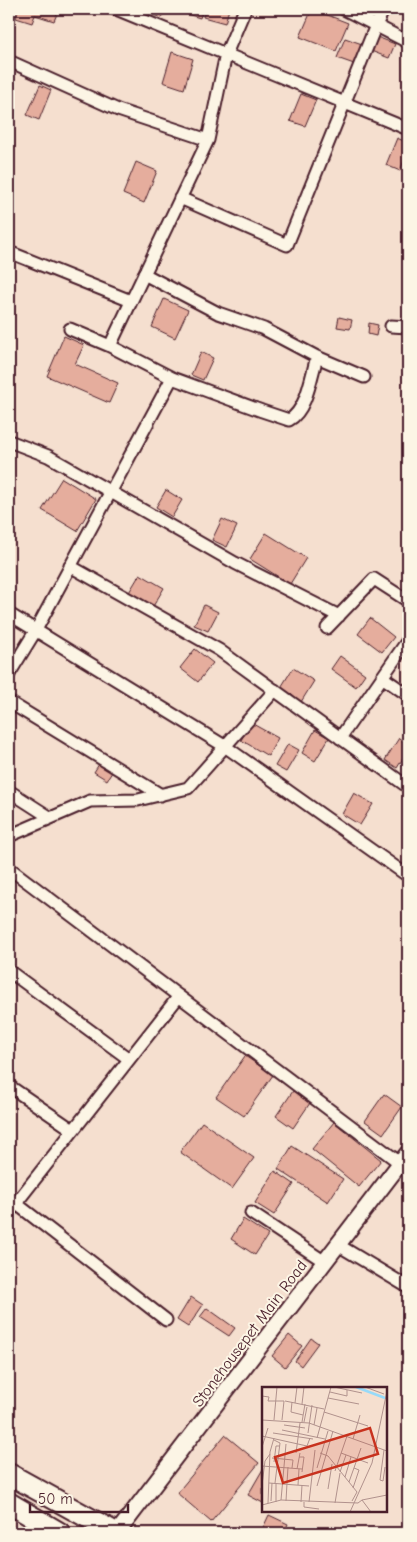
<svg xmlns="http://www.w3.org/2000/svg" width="417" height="1542" font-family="'Comic Neue',sans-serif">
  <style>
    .building { fill: #e5ad9d; stroke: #4a1f2b }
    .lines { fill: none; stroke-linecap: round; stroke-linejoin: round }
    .street-casing { stroke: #4a1f2b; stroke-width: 15 }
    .secondary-casing { stroke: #4a1f2b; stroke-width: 19 }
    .highway-casing { stroke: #4a1f2b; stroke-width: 24 }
    .street { stroke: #fcf5e5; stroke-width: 11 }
    .secondary { stroke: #fcf5e5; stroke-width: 15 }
    .highway { stroke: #fcf5e5; stroke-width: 20 }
    .labels { text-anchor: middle; stroke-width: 4; stroke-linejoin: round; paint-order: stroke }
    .street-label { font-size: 16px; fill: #4a1f2b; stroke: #fcf5e5 }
    .inset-river { fill: none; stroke: #97daf9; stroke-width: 2.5 }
    .inset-road { fill: none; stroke: #b1928d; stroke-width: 1 }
    .view { fill: #c8321e; fill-opacity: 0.15; stroke: #c8321e; stroke-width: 2.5 }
    .inset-edge { fill: none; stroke: #4a1f2b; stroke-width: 2.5 }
  </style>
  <rect width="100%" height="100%" fill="#f5dfcf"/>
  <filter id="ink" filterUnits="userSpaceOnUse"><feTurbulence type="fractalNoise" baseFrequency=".02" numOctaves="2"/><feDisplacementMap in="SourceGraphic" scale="10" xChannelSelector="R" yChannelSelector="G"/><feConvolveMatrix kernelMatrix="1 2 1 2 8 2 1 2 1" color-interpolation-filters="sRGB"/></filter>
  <g filter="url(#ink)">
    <path class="building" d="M18,9H59L54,21L35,15L32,23L16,18Z
      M136,9H164L162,18Z
      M181,9H203L200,18L180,12Z
      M206,9H229L225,23L203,17Z
      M312,9L348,23L336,51L300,37Z
      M393,9H408V14Z
      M377,37L395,44L389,58L371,51Z
      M345,38L362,44L354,64L337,58Z
      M172,52L193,59L184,89L163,82Z
      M40,85L51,90L39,120L27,115Z
      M301,94L316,100L305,126L290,121Z
      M397,138L408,143V150L400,171L386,165Z
      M136,162L157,171L144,203L123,194Z
      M164,299L188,310L175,338L152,327Z
      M339,317L352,320L350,329L337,327Z
      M369,323L378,325L376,336L368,334Z
      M64,336L84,345L75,364L118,383L109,403L47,376Z
      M201,352L213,358L203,380L191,375Z
      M62,478L96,499L77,531L42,510Z
      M166,490L182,500L172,517L156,507Z
      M222,519L237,526L227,547L212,540Z
      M266,533L306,558L290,584L250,559Z
      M140,574L164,588L152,608L128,594Z
      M204,605L218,612L208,631L194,625Z
      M370,618L394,637L382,652L358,634Z
      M195,649L213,663L198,682L180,668Z
      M340,656L365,674L356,687L331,669Z
      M293,668L314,681L301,702L280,689Z
      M251,723L278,738L268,756L241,740Z
      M315,730L329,738L315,761L302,753Z
      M399,738L408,745V750L397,768L385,760Z
      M288,744L299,750L286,772L275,766Z
      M101,761L114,769L107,780L94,772Z
      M354,793L373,804L360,825L342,814Z
      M245,1056L273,1075L244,1116L216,1097Z
      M293,1091L310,1103L293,1128L276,1116Z
      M384,1094L402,1107L383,1134L365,1121Z
      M202,1122L254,1158L232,1189L180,1152Z
      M334,1122L381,1160L359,1187L312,1149Z
      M292,1146L343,1179L328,1202L278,1169Z
      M275,1171L294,1184L274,1215L255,1203Z
      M243,1219L268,1235L255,1255L231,1239Z
      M191,1297L203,1305L188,1327L177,1320Z
      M207,1308L235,1328L229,1336L200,1317Z
      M289,1335L302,1346L285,1367L272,1356Z
      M311,1338L318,1343L301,1366L295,1361Z
      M225,1435L259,1463L211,1522L177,1493Z
      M263,1469V1503L248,1495Z
      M269,1515L288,1524L284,1533H268L262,1530Z"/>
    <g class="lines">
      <g class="street-casing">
        <path id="street" d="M116,9L408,129
          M344,9L408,42
          M9,61L118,110L208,140
          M180,198L287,245L376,25L384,9
          M9,252L131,301
          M144,274L218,313L264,329L317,357L364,377
          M391,326L408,327
          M70,329L110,346L172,378L262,411L289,420C307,410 311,376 317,357
          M110,346L208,140L226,54L245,9
          M9,441L48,456L235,563L339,616
          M70,566L219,650L408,787
          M9,614L226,747L408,876
          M327,628L374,579L408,601
          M9,674L36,630L172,378
          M382,677L408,695
          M9,702L161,795
          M340,738L408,640
          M9,791L51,818
          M9,836L90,801L138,800L188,788L275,690
          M9,868L400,1163
          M9,971L129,1059
          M9,1086L73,1130
          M9,1198L166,1320
          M9,1212L179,996
          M251,1213L325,1262
          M338,1245L408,1287"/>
      </g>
      <g class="secondary-casing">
        <path id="secondary" d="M117,1533L408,1153"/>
      </g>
      <g class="highway-casing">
        <path id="highway" d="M9,1474L116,1533
          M9,1503L60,1533"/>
      </g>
      <use href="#street" class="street"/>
      <use href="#secondary" class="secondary"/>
      <use href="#highway" class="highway"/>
    </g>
  </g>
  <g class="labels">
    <g class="street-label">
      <text transform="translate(249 1333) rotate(-53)" y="6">Stonehousepet Main Road</text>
    </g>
  </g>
  <g transform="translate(262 1387)">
    <rect width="125" height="125" fill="#f5dfcf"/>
    <path class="inset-river" d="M94,0L123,11"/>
    <path class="inset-road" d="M72,0L100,6M103,0L122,7M68,5L85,9V3M0,9L7,10L6,14H22L20,33M66,11L97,17M23,14L33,16L35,0M30,15L29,25L41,28M33,16L62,22M40,17L42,0M62,25L106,39M0,33L47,36L125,64M12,33L15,0M40,35L43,17M42,35L45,20M22,38L43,41M52,38L55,21M20,43L63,52M11,46L51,52M46,46L50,18M0,49L45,59L48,51M55,51L69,0M91,52L98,28M12,53L18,56L13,96M0,60L6,41M122,63L118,93L121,94L123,80M34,66L38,36M58,66L66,69L95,105L90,114M79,66L106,76M37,70H42L40,85M10,71L31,73L30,81M12,75L14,59H18M0,79L40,82M55,81L66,44M35,82L38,66M73,84L85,49M78,85L84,68M83,90L89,70M87,95L99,61M7,96L47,99M25,96L26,80M0,98L3,74L8,67M36,98L37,82M55,99L71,44M91,101L97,83L92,81M66,102L70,77M19,113L24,57M100,113L125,108M9,114L10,96M24,114L25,96M14,115V96M39,115L40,98M42,115V120L57,122M47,115L53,63M6,116L8,65L12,51M73,116L78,86M0,118L19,113L96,116L100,113L109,125M88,125L110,76L125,4"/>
    <path class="view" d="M108,41L116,67L21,96L13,70Z"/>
    <rect width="125" height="125" class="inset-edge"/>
  </g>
  <rect width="417" height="1542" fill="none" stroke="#fcf5e5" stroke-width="30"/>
  <rect x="15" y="15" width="387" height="1512" fill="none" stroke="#4a1f2b" stroke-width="2" filter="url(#ink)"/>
  <path d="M30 1504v8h98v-8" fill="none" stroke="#4a1f2b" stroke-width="2.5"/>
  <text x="38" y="1504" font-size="15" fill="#4a1f2b" stroke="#fcf5e5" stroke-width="4" paint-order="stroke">50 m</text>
</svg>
